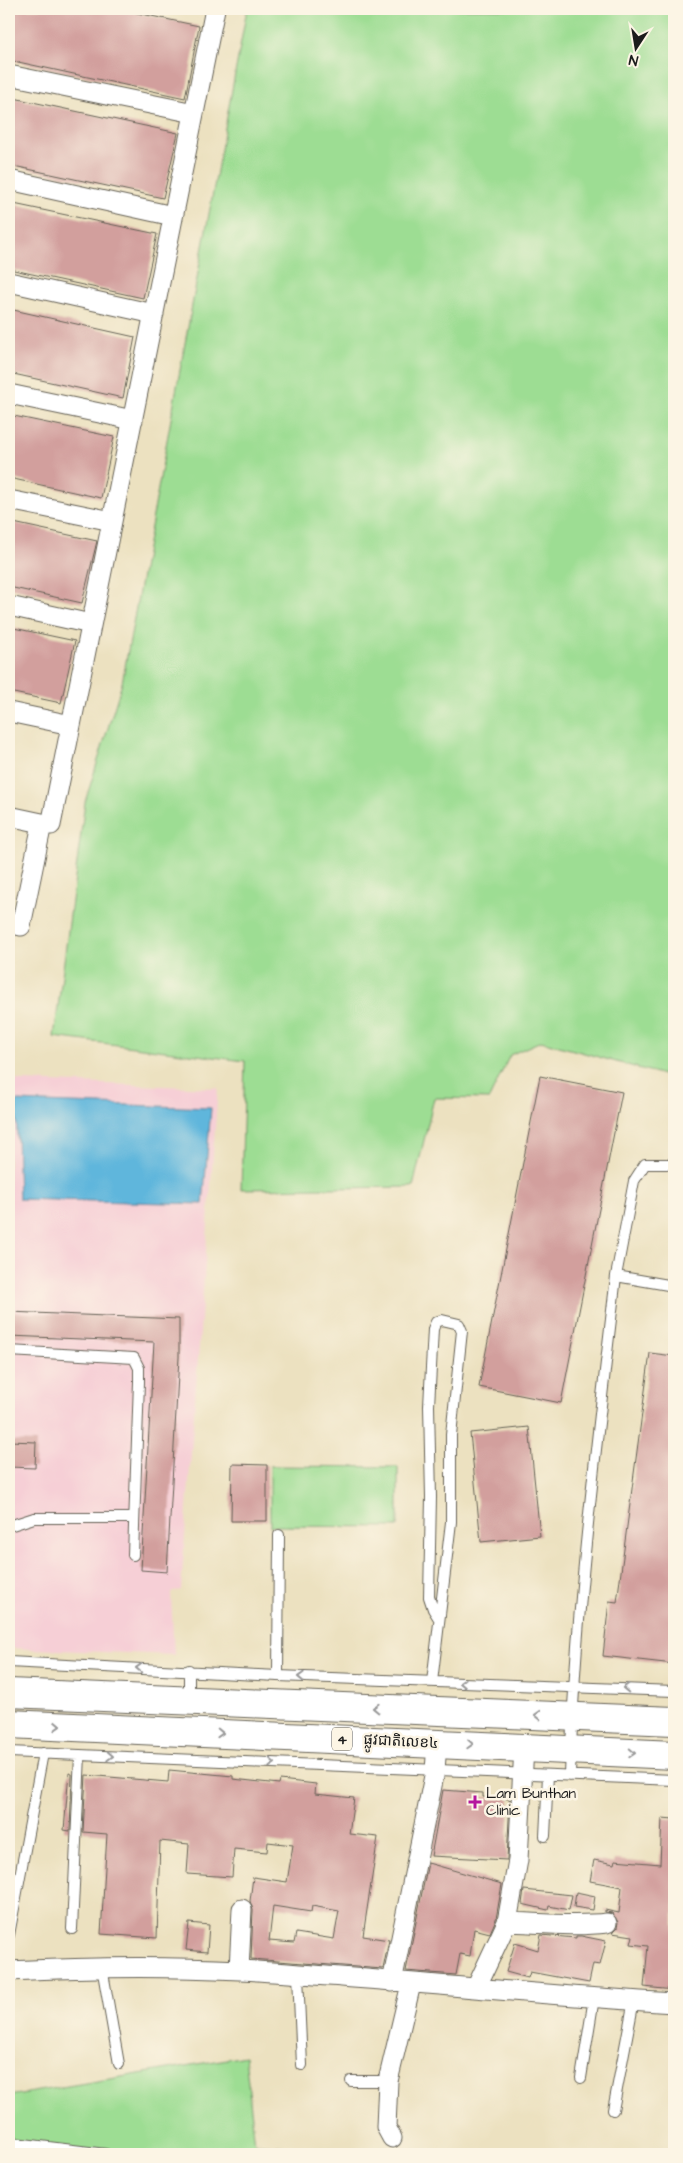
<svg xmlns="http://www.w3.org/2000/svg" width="683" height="2163" font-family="'Architects Daughter','Noto Sans Khmer',sans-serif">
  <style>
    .built { fill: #f6cfd6 }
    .green { fill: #9ddd93; stroke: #5c7c58 }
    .water { fill: #5fb6dc; stroke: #3e697c }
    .building { fill: #d29f9d; fill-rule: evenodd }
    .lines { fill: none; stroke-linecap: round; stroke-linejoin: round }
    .service-casing { stroke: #656155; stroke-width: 12 }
    .minor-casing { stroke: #656155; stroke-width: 21 }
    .trunk-casing { stroke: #656155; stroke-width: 30 }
    .service { stroke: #fff; stroke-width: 10 }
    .minor { stroke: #fff; stroke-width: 19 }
    .trunk { stroke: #fff; stroke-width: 28 }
    .oneway { stroke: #999 }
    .poi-dot { fill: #b5179e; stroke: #fcf5e5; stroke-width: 2 }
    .labels { text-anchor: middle; stroke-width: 5; stroke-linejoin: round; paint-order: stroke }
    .shield { fill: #fcf5e5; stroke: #5f5d58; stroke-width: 1 }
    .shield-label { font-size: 14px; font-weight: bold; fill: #1c1c1c }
    .street-label { font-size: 15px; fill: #1c1c1c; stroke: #fcf5e5 }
    .poi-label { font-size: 15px; fill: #1c1c1c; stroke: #fcf5e5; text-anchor: start }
  </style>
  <rect width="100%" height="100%" fill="#fcf5e5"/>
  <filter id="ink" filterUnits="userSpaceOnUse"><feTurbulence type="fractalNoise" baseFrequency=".02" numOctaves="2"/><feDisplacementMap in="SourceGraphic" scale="10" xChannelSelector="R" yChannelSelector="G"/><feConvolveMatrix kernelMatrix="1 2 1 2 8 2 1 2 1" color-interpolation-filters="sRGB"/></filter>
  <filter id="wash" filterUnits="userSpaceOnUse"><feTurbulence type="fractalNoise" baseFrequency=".0096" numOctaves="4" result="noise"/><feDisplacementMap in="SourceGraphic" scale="20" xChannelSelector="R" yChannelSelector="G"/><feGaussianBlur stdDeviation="1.12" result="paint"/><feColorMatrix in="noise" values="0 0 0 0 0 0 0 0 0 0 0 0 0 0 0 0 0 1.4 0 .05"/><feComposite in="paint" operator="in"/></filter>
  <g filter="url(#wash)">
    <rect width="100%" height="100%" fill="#ece1c0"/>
    <path class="built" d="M9,1079L22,1081L218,1088L181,1590L171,1593L174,1655L9,1648Z"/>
    <path class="green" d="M247,9H674V1078L541,1041L510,1055L489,1099L434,1098L413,1187L241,1189L245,1061L54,1037L85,802L122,683Z
      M270,1466L398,1467V1527L270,1526Z
      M245,2056L255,2144L373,2154H9V2096Z"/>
    <path class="water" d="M16,1101L211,1108L203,1204L19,1199Z"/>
    <g id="blocks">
      <path class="building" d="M9,9H118L199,26L185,98L9,60Z
        M9,97L178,133L163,198L9,165Z
        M9,203L157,234L143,298L9,269Z
        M9,309L135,337L123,398L9,373Z
        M9,415L114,437L101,498L9,478Z
        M9,522L97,541L82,603L9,587Z
        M9,627L75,641L61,703L9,692Z
        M540,1076L622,1092L561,1403L479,1387Z
        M9,1312L179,1319V1357L167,1572L141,1570L154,1342L9,1336Z
        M650,1353L674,1356V1664L603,1656L609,1601L617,1602Z
        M529,1427L540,1536L481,1542L470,1433Z
        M9,1441L36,1442L35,1468L9,1467Z
        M232,1464L267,1465V1521H231Z
        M169,1770L233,1776V1779L279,1784L280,1780L316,1784L315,1794L354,1798L349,1834L378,1837L363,1936L389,1940L383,1969L251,1959L253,1910L250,1901L253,1877L287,1882L293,1845L268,1842L267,1852L234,1849L232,1877L187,1874L189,1844L160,1841L157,1938L101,1934L107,1834L83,1832L86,1775L168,1782ZM273,1906L311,1912L312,1906L339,1911L334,1939L296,1933L294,1943L269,1941Z
        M69,1773L72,1774L70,1831L64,1830Z
        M443,1790L483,1793V1797L510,1799L507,1860L431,1856Z
        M662,1818L674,1819V1990L644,1987L648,1946L631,1944L633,1936L612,1933L617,1928L618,1922L612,1913L605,1912V1910L619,1913L622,1887L590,1881L594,1860L614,1864L615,1860L660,1864Z
        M428,1863L502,1884L496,1919L490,1933L474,1929L470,1956L460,1954L456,1975L406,1971Z
        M524,1890L572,1895L569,1910L549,1906L548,1910L522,1904Z
        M576,1892L595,1896L593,1910L574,1907Z
        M189,1923L209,1925L207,1952L186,1950Z
        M541,1935L576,1938V1936H581L606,1941L600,1965L593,1964L589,1983L530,1972L528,1978L506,1972L515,1943L538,1950Z"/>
    </g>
  </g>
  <g filter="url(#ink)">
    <use href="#blocks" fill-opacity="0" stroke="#656155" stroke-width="1"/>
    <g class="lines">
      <g class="service-casing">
        <path id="service" d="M616,1276L634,1181L645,1164H674
          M9,1351L134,1358L139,1368V1382L133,1555
          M9,1526L34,1518H134
          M9,1662L278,1676L674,1691
          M278,1676L279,1535
          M432,1682L451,1522V1435L462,1331L459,1324L442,1320L436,1322L433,1329L429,1406L431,1497L429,1597L433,1609L438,1617
          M189,1699V1670
          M9,1752L674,1780
          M570,1776C575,1609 597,1442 616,1276L674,1286
          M545,1836L548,1775
          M72,1929L80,1755
          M9,1935L43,1753
          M102,1967L119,2064
          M298,1975L302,2065
          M581,2078L594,1998
          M351,2081H388
          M613,2110L634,2000
          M14,2154L15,2143L106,2154"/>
      </g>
      <g class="minor-casing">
        <path id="minor" d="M9,75L194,113
          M9,180L173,216
          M9,282L154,314
          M9,394L133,420
          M9,500L112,521
          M9,606L91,624
          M9,712L71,725
          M9,816L51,825L215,9
          M9,923L21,926L42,824
          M507,1922L518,1860L524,1747
          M239,1970L242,1909
          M9,1971C86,1967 163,1966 240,1970C385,1978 529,1995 674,2003
          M392,1982L435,1771L437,1743
          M476,1988L507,1922C540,1923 573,1927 607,1923
          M392,2138L386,2127L388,2081L411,1984"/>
      </g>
      <g class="trunk-casing">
        <path id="trunk" d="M9,1693L674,1721
          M9,1724L674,1755"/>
      </g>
      <use href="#service" class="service"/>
      <use href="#minor" class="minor"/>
      <use href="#trunk" class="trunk"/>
    </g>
    <defs><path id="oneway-chevron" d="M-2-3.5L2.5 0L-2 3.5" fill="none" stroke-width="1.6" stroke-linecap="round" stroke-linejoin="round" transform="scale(1.25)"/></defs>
    <g class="oneway">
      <use href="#oneway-chevron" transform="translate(139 1668) rotate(-178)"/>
      <use href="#oneway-chevron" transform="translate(301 1677) rotate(-178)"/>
      <use href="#oneway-chevron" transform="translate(463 1683) rotate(-178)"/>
      <use href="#oneway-chevron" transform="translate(626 1688) rotate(-178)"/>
      <use href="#oneway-chevron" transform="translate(376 1708) rotate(-178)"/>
      <use href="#oneway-chevron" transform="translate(538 1715) rotate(-178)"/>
      <use href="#oneway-chevron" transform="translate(57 1726) rotate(2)"/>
      <use href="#oneway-chevron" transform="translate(220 1733) rotate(2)"/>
      <use href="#oneway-chevron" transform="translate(470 1744) rotate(3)"/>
      <use href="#oneway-chevron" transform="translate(632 1753) rotate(3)"/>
      <use href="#oneway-chevron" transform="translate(110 1756) rotate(3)"/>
      <use href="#oneway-chevron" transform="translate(272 1763) rotate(3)"/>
    </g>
  </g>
  <path class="poi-dot" d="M472.5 1794.5h5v5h5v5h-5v5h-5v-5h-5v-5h5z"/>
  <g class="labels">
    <rect class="shield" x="332" y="1727.5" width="20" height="23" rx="4"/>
    <g class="shield-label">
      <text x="342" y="1744">4</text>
    </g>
    <g class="street-label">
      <text transform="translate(401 1741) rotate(3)" y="5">ផ្លូវជាតិលេខ៤</text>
    </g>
    <g class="poi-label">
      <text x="486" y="1798">Lam Bunthan<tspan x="486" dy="17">Clinic</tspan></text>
    </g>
  </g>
  <rect width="683" height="2163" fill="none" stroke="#fcf5e5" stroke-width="30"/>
  <g transform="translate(636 48) rotate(192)" stroke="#fcf5e5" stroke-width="4" paint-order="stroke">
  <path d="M0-4L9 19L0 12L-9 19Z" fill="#1c1c1c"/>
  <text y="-8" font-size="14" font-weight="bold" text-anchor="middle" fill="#1c1c1c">N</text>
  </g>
</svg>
